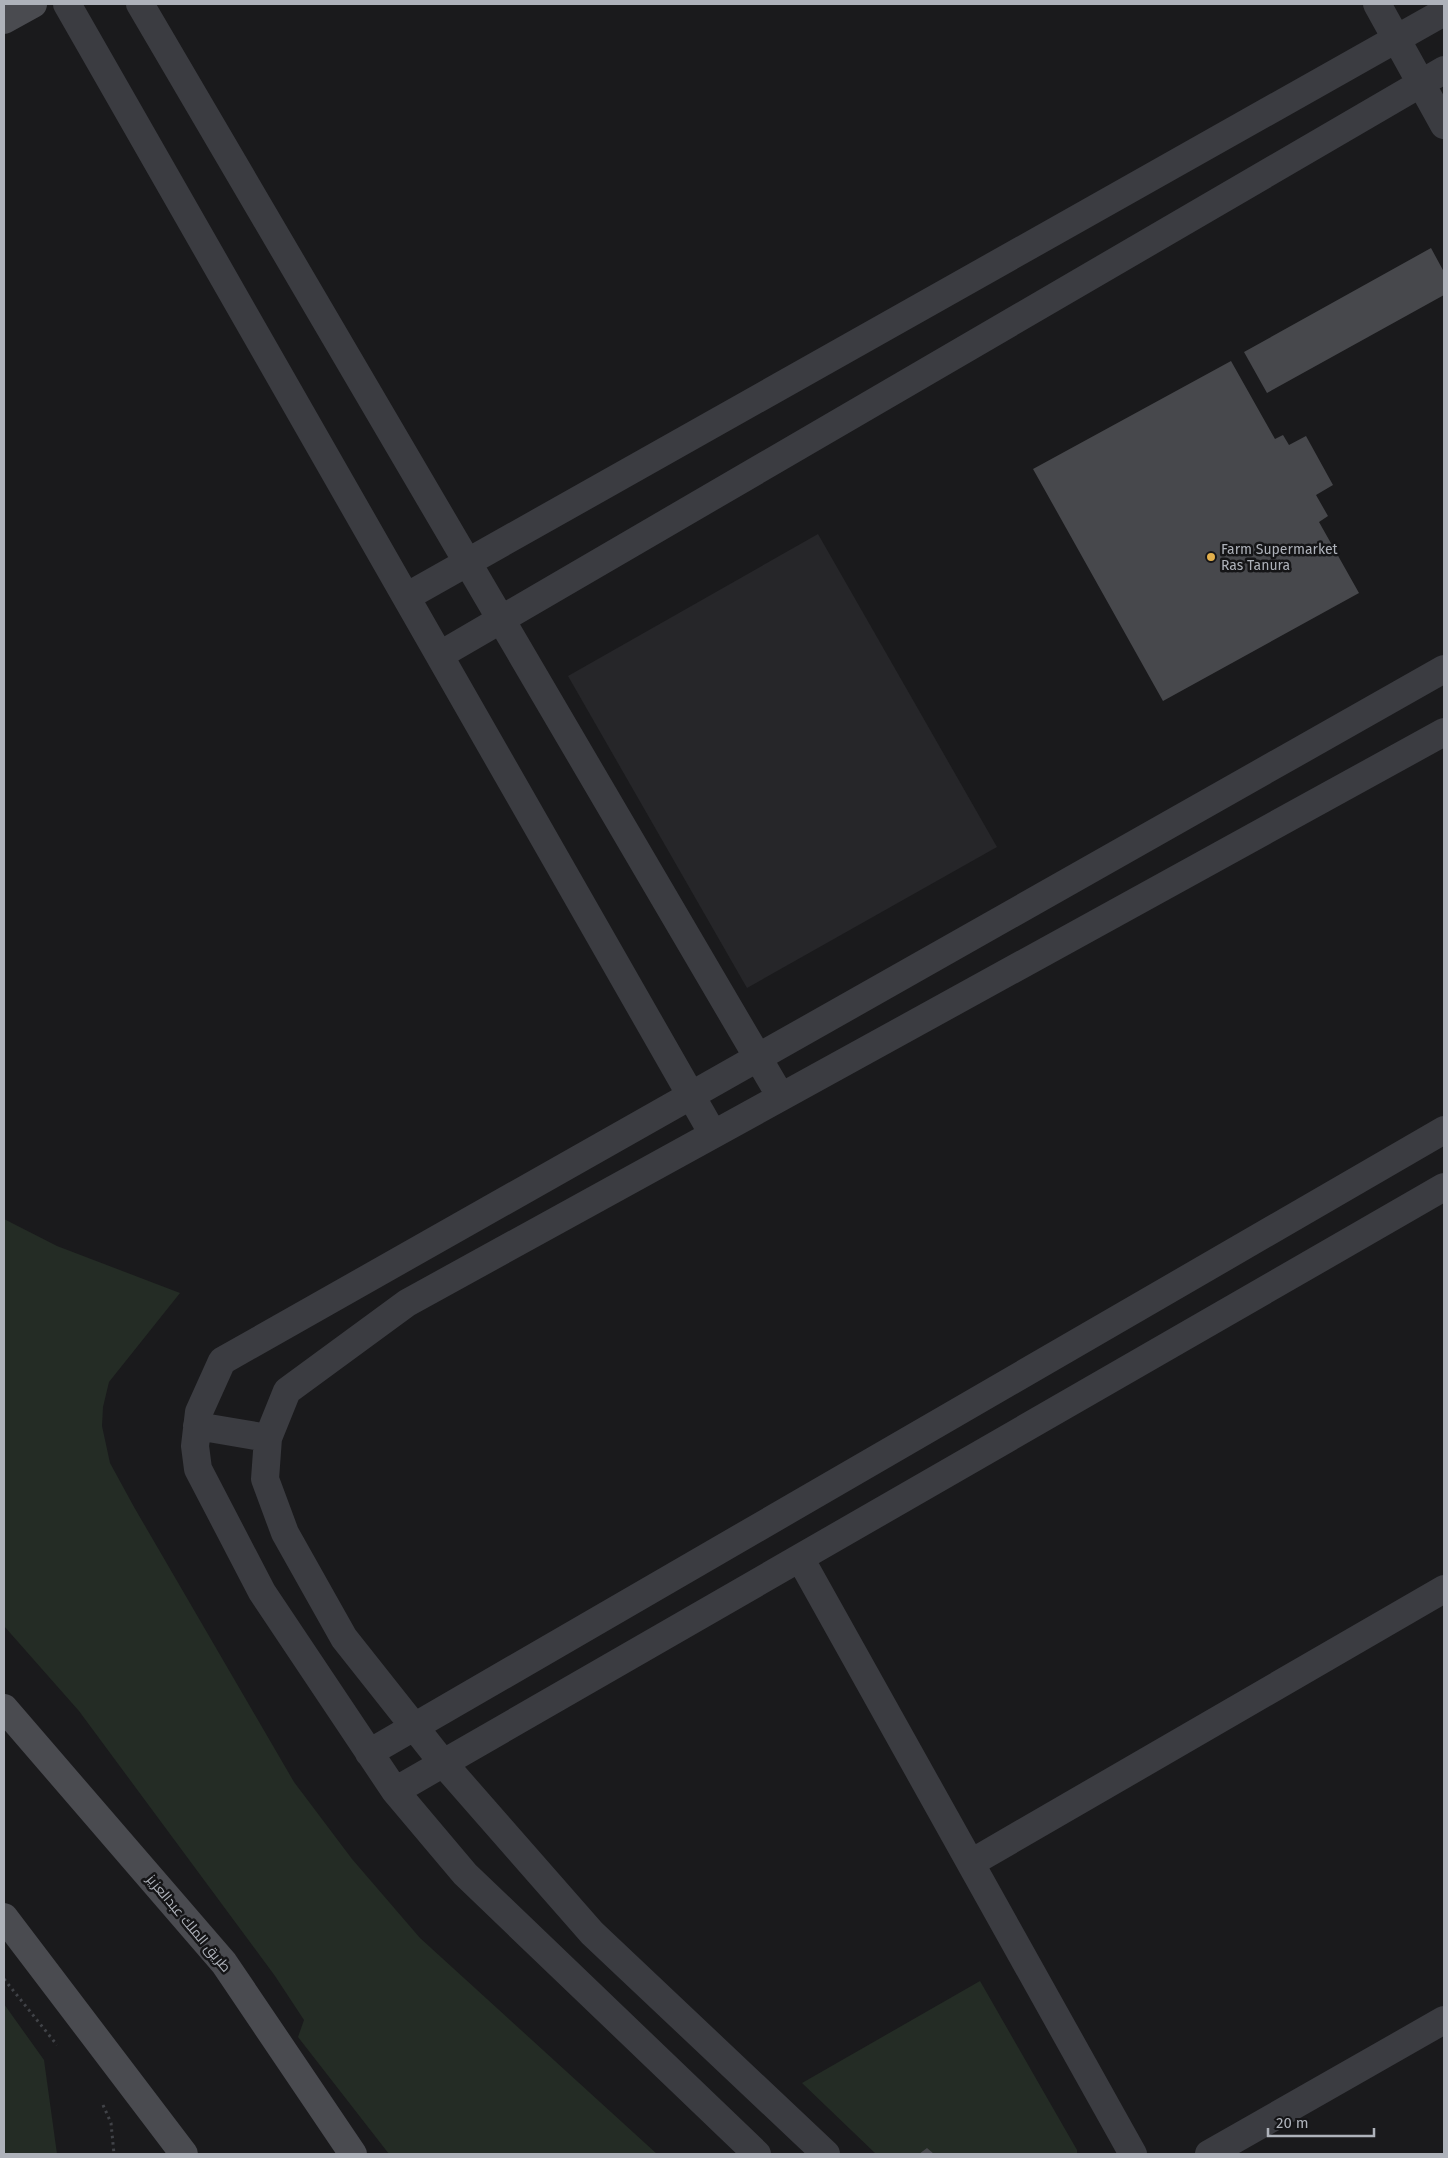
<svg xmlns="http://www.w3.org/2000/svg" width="1448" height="2158" font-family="'Fira Sans',Cairo,sans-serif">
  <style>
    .built { fill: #262629 }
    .green { fill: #242c25 }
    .building { fill: #47484c }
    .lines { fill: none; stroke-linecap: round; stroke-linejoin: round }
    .path { stroke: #414348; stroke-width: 3; stroke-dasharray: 2.5 4; stroke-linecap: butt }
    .street { stroke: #3b3c41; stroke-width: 28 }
    .secondary { stroke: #4a4b50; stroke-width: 28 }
    .poi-dot { fill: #e2af4c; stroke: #151517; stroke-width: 2 }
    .labels { text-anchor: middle; stroke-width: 5; stroke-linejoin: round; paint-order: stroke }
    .poi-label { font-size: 14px; fill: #aeb2ba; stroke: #151517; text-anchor: start }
    .street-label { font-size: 14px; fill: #aeb2ba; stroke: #151517 }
  </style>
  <rect width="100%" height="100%" fill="#1a1a1c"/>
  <path class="built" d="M818,534L997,847L747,988L568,676Z"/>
  <path class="green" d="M4,1219L57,1246L180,1293L109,1382L103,1407L102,1426L110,1463L134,1507L294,1782L352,1859L420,1938L657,2154H389L298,2037L304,2020L275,1976L79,1711L4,1626Z
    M980,1981L1077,2150V2154H876L802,2083Z
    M4,2004L44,2060L57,2154H4Z"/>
  <path class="building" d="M1431,248L1444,272V295L1267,393L1244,352Z
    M1231,361L1275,439L1283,435L1289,445L1306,436L1333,485L1316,495L1328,516L1319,522L1359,593L1163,701L1033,469Z
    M927,2148L934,2154H919Z"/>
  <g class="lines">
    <path class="path" d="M4,1979L57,2045
      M103,2105L111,2123L114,2154"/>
    <path class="street" d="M67,4L713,1134
      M140,4L781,1097
      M1377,4L1444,125
      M406,597L1444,12
      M440,655L1444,70
      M1444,669L222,1361L199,1412L195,1446L198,1469L262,1592L395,1791L1444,1187
      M197,1426L268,1438
      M800,1558L1133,2154
      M369,1753L1444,1130
      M395,1791L465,1874L757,2154
      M971,1863L1444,1589
      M826,2154L592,1933L443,1763L344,1638L285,1533L265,1479L268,1438L287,1391L407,1303L1444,732
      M1209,2154L1444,2020"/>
    <path class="secondary" d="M4,20L33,4
      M4,1708L224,1963L353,2154
      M4,1917L184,2154"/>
  </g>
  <circle class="poi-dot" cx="1211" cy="557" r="5"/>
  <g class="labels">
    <g class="poi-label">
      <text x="1221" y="554">Farm Supermarket<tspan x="1221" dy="16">Ras Tanura</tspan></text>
    </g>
    <g class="street-label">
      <text transform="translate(189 1923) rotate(50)" y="5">طريق الملك عبدالعزيز</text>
    </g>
  </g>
  <rect width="1448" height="2158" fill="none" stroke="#aeb2ba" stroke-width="10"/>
  <path d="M1268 2128v8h106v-8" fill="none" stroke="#aeb2ba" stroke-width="2.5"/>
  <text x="1276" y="2128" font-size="15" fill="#aeb2ba" stroke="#151517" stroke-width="4" paint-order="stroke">20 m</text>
</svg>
